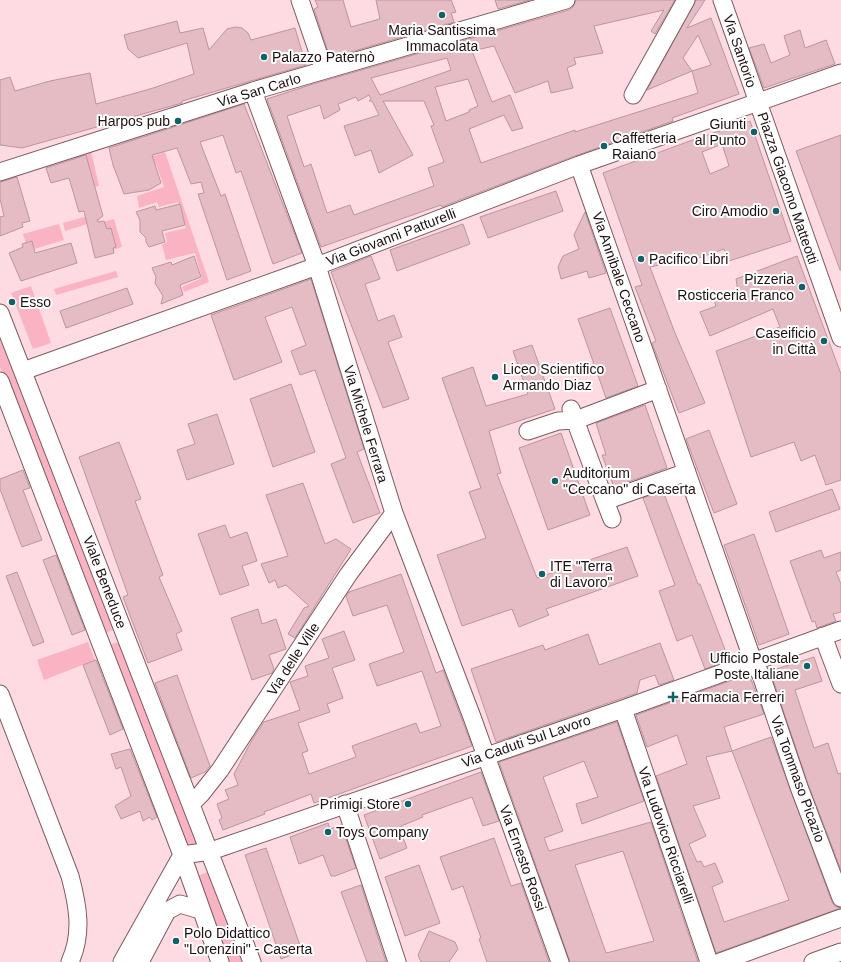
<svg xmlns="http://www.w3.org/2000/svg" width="841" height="962" font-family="Arial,sans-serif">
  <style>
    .green { fill: #fab3c2 }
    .building { fill: #e5bbc4; stroke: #bc959d; fill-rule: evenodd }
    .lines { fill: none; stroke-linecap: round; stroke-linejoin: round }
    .minor-casing { stroke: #7e5a61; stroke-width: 19 }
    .minor { stroke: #fff; stroke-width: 17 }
    .poi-dot { fill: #116167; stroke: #fff; stroke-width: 1.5 }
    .labels { text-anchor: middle; stroke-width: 4; stroke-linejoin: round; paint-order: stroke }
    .poi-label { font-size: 14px; fill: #1d0f12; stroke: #fff; text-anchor: start }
    .street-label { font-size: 14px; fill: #1d0f12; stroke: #fff }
  </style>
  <rect width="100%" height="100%" fill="#fedbe2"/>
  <path class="green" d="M91,151L99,186L86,189L76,156Z
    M165,152L209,282L184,292L182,287L202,278L195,253L166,260L162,245L167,242L165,233L186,228L178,202L159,207L157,202L139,208L137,196L164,187L156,164L139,168L137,161Z
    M98,213L100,220L65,231L63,223Z
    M114,219L122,247L107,252L99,223Z
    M59,224L64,240L28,251L23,234Z
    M116,271L118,277L56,295L54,289Z
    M31,286L51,343L33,349L11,293Z
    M0,327L118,628L103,634L0,367Z
    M123,641L203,845L186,848L107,645Z
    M88,642L95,660L44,680L37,660Z
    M210,871L245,962H226L195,877Z"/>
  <path class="building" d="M315,0H343L351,27L380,19L376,0H451L456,12L451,13L454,22L330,58L314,9L318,7Z
    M495,0H530L498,9Z
    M576,0H675L655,34L651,31L664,10L594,26L603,53L574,58L576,64L567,68L573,88L551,93L548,81L515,93L494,46L472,51L492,102L510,95L523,128L512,131L504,115L469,129L481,163L575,130V132L600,124L698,93L692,71L647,90L696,0H705L687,28L711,18L739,94L672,118L673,121L575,156L449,204L442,207L441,205L321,247L267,99L313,84L569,10L573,7ZM698,35L711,65L692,71L683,58ZM447,58L451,70L380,95L371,78ZM468,79L478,106L469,110V112L446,121L435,87ZM369,95L371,99L369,101H372L379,115L344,126L355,156L371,150L379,173L413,155L383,101H424L434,125L431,126L444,162L428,168L434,186L354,215L350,205L327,213L311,164L304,167L287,116L320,105L324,119L340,110L338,104L356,97L358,101Z
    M177,21L180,33L203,28L209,50L227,29L235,27L242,28L248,33L251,40L295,28L306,65L182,101V103L22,148L0,145V80L10,77L15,91L50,81L90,73L96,104L150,89L194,74L187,43L138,58L128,49L124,35Z
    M800,30L805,48L826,40L835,64L764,88L749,48L764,44L771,63L790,55L784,36Z
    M244,104L302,253L273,264L241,171L236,173L223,135L200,142L221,196L225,194L251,271L227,280L198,194L204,193L201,182L191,184L177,148L152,155L161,183L149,190L124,194L113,165L109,148Z
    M750,121L791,241L729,261L724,249L696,259V257L650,267L675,333L705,403L679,413L652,343L656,341L635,287L642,285L603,173L698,138ZM722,144L729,166L710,174L702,152Z
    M841,135V270H840L796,151Z
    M86,155L103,216L97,220L98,222L104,221L107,229L111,228L116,247L113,248L114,253L95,258L84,211L79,212L69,178L51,183L46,168Z
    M17,177L30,221L22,223L23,227L0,236V217L4,216L0,199V182Z
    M556,191L563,211L488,238L480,217Z
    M180,204L185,225L162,231L165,242L149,247L146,242V238L140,232V220L136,212L155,206L156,210Z
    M585,212L606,273L589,278L587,271L561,279L558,267L563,256L579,249L574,235Z
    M463,224L470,244L397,271L390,250Z
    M32,241L35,253L71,243L77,263L21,281L9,253L23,247L22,244Z
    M194,256L201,277L180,285L183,295L161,304L163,296L155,283L156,277L152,268L171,262L172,265Z
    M371,256L380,279L365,284L378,321L394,315L402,337L388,342L409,399L383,408L331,272Z
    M797,256L841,374V480L826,485L815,455L801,461L794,442L751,457L716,351L780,327L773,309L710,336L700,312L716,306L714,300L738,292L736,279Z
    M311,279L364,449L357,452L380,513L353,523L331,464L346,458L315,370L300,375L291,351L306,345L292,307L265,317L282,362L234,380L211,315Z
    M127,288L133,304L66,328L60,311Z
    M610,308L638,386L606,398L578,319Z
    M532,345L555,409L489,431L501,473L497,474L537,578L627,547L638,576L546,609L549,615L519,627L512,609L462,626L437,555L486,538L469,492L481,488L442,378L473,367L486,406L528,394L513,351Z
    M291,384L315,452L273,467L250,399Z
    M645,405L667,468L614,487L602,455H606L596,423Z
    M217,414L234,464L187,480L177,450L195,444L188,424Z
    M709,430L737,504L714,513L686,439Z
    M561,433L590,515L548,530L519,448Z
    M119,442L141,499L135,501L163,575L159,577L182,631L176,634L182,650L148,663L123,597L128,595L79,457Z
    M23,470L30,488L23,490L42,540L22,547L0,489V479Z
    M303,483L325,544L336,539L351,549L295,638L288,634L304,608L309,606L286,585L278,588L275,580L269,583L261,564L288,556L266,495Z
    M832,489L840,509L776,532L769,512Z
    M663,491L698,584H700L729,660L705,669L692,635L677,641L659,591L675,585L643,498Z
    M225,525L230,538L247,532L257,561L242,566L249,585L220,595L198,534Z
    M754,534L789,634L759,645L724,545Z
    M821,550L824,558L841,552V570L836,572L841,584V612L833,614L836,621L817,628L815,621L812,622L790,561Z
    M56,555L85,630L72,635L43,560Z
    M17,572L44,642L33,646L6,576Z
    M401,574L436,673L443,670L472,746L314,803L311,794L264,812L265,814L223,830L219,820L222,818L217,804L229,799L225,790L238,785L234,774L252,740L264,722L300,710L290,682L308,676L305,666L329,658L322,639L344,631L355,660L332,668L343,698L327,704L330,712L298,723L308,751L302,753L309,774L356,757L352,746L416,723L420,733L441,726L422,671L377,686L369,664L404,652L387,605L353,616L346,596L349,592Z
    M258,609L262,624L276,619L286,649L269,655L274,669L272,673L252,680L231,618Z
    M588,634L599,665L660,643L674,680L659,685L655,675L640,680L637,693L496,742L471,669L543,645L545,650Z
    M814,657L822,681L795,690L814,748L828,743L838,774L841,773V870L808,784L770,671Z
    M96,660L123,729L110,735L83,665Z
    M749,674L764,714L724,727L732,751L771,737L832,902L835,906L841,908L716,953L656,776L687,764L677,735L647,747L636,715ZM732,751L789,900L724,922L712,887L723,882L715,863L704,867L701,861L697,862L689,844L706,836L693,806L720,798L706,757Z
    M177,675L210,766L205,772L191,778L155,683Z
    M617,722L644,801L582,824L576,804L598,797L584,761L543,777L563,831L544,838L549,851L651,822L698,962H570L499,762ZM623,851L654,941L606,953L575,865Z
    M130,749L157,817L152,820L150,817L143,821L140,811L121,819L115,806L131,796L121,767L116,769L111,754Z
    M481,772L499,821L483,826L472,797L422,815L423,817L399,827L407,848L380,859L364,815Z
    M328,823L330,829L341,825L356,868L335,876H331L323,855L299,864L290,837Z
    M494,838L511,886L521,883L549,962H487L479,939L481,938L463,886L452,890L440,857Z
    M266,848L302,951L281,959L245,855Z
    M419,865L440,923L405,936L385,877Z
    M361,885L386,962H367L341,892Z
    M429,931L455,942L458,949L449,962H421L418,955Z"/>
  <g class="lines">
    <g class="minor-casing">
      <path id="minor" d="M300,0L324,70
        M722,0L841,338
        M253,91L317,266L394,513L472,717L560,962
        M633,95L686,0
        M579,165L753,661L761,675L799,787L841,898
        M0,172L253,91L566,0
        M0,313L252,962
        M23,371L317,266L579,165L841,73
        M0,381L182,855L220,962
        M571,409L605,501L687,472
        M528,431L558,421L576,420L658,389
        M605,501L612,519
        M823,636L841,684
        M0,694L70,876C78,906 83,933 70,962
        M623,709L709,962
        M191,804L201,794L220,770L348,575L394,513
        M345,804L397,962
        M182,855L211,851L623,709L841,630
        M122,962L182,855
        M140,962L167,911L180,904L200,910
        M720,962L841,918
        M813,962L841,952"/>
    </g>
    <use href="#minor" class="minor"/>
  </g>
  <g class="poi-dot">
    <circle cx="442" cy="15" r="4"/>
    <circle cx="264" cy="57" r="4"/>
    <circle cx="178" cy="121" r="4"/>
    <circle cx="754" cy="132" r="4"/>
    <circle cx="604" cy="146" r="4"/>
    <circle cx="776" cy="211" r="4"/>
    <circle cx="641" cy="259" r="4"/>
    <circle cx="802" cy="287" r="4"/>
    <circle cx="12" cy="302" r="4"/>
    <circle cx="824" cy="341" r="4"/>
    <circle cx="495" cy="377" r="4"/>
    <circle cx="555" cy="481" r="4"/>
    <circle cx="542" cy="574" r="4"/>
    <circle cx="807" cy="666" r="4"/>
    <path d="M671 691h4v4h4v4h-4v4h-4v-4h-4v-4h4z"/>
    <circle cx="408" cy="804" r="4"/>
    <circle cx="328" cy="832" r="4"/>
    <circle cx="176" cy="941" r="4"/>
  </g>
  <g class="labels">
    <g class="poi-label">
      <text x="442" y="35" text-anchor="middle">Maria Santissima<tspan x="442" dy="16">Immacolata</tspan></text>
      <text x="272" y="62">Palazzo Paternò</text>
      <text x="170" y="126" text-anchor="end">Harpos pub</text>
      <text x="746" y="129" text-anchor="end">Giunti<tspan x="746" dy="16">al Punto</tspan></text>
      <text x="612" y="143">Caffetteria<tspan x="612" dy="16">Raiano</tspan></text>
      <text x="768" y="216" text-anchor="end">Ciro Amodio</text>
      <text x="649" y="264">Pacifico Libri</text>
      <text x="794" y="284" text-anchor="end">Pizzeria<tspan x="794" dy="16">Rosticceria Franco</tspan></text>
      <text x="20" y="307">Esso</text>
      <text x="816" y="338" text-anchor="end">Caseificio<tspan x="816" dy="16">in Città</tspan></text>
      <text x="503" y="374">Liceo Scientifico<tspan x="503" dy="16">Armando Diaz</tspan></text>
      <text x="563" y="478">Auditorium<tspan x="563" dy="16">"Ceccano" di Caserta</tspan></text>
      <text x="550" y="571">ITE "Terra<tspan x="550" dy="16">di Lavoro"</tspan></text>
      <text x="799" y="663" text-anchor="end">Ufficio Postale<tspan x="799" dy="16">Poste Italiane</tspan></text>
      <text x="681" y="702">Farmacia Ferreri</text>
      <text x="400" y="809" text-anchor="end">Primigi Store</text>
      <text x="336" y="837">Toys Company</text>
      <text x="184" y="938">Polo Didattico<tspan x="184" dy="16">"Lorenzini" - Caserta</tspan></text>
    </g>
    <g class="street-label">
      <text transform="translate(740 51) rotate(71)" y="5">Via Santorio</text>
      <text transform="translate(259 90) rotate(-17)" y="5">Via San Carlo</text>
      <text transform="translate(788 188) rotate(71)" y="5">Piazza Giacomo Matteotti</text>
      <text transform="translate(391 237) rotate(-21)" y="5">Via Giovanni Patturelli</text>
      <text transform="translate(619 277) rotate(71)" y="5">Via Annibale Ceccano</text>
      <text transform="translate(366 424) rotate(73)" y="5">Via Michele Ferrara</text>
      <text transform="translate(105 582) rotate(69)" y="5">Viale Beneduce</text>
      <text transform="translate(293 659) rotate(-57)" y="5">Via delle Ville</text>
      <text transform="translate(526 741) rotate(-19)" y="5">Via Caduti Sul Lavoro</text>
      <text transform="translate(798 779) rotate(70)" y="5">Via Tommaso Picazio</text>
      <text transform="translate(666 835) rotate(71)" y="5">Via Ludovico Ricciarelli</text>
      <text transform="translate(523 858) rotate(70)" y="5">Via Ernesto Rossi</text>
    </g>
  </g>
</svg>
